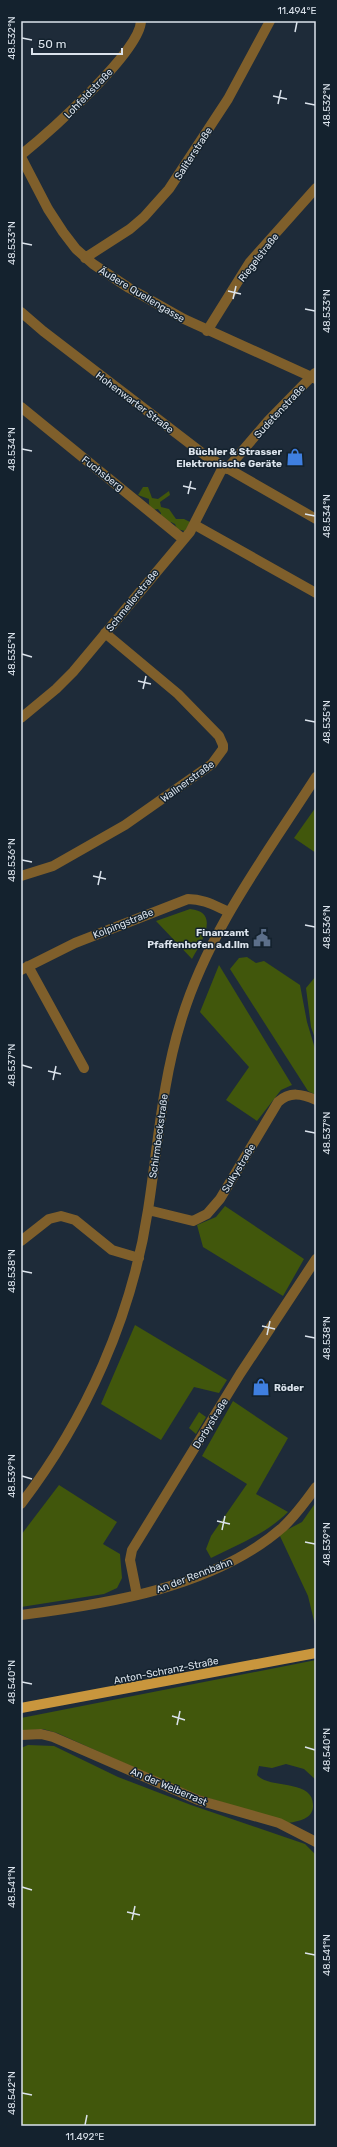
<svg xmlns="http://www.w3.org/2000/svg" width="337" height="2147" font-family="Rubik,sans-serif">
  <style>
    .green { fill: #41570c }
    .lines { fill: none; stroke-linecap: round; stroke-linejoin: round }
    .minor { stroke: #7f5f2b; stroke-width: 10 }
    .major { stroke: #c9963d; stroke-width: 10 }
    .ticks { fill: none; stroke: #dbe3ec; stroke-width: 1.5 }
    .labels { text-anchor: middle; stroke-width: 3; stroke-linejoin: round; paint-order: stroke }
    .street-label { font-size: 10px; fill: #dbe3ec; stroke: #14222e }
    .poi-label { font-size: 10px; font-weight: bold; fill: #dbe3ec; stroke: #14222e; text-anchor: end }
    .neatline { fill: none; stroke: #dbe3ec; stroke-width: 1.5 }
    .ticks-label { font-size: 10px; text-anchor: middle; fill: #dbe3ec }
  </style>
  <rect width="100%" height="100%" fill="#1e2b39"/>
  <path class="green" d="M143,487H148L152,498L158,499L169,491L170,495L160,502L161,507L169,509L176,519H184L190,522L185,531L177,529L175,524L171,522L169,524L161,518V513L158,509L152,510L149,504V499L138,495Z
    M316,807V853L294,838Z
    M190,909C222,912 200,944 192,959L156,921Z
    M247,957L256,963L264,961L300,985L307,1022L316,1052V1095L308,1091L230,969L239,958Z
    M219,965L292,1085L281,1090L257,1121L226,1100L249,1067L200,1012Z
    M316,976V1041L311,1027L306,988Z
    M225,1206L304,1259L283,1296L203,1247L197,1225L216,1217Z
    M135,1325L227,1380L219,1393L194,1387L161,1440L101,1404Z
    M233,1401L288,1438L256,1494L288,1512C267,1533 238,1545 211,1558L206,1549L211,1536L247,1484L202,1456Z
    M199,1412L206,1417L196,1434L189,1428Z
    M59,1485L117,1522L103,1544L120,1554L122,1578L117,1588L104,1594L21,1607V1535Z
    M316,1502V1629L308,1596L279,1534L302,1522Z
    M316,1660V1780L304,1769L286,1764L272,1768L259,1766L257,1775C270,1790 315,1778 313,1807C312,1819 299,1821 289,1823L189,1792L57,1733L43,1729L21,1731V1718Z
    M28,1745L54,1746L118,1777L191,1805L305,1844L316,1855V2126H21V1748Z"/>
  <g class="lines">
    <path class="minor" d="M21,155C47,134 140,52 141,21
      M21,157L48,209L63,232L76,249L93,264L129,288L184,319L316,379
      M85,258L130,229L144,217L169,189L228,99L270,21
      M21,312L43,331L206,456L316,519
      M207,331L250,262L316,188
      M21,407L183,539
      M227,469L268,421L315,373
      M195,525L316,593
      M21,718L56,689L73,672L190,532L223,467
      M21,876L53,866L125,825L212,764L223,749V745L219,736L178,694L105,633
      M28,966L84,1068
      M21,970L75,943L188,899C204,899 215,906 229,912
      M148,1210L193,1221L207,1214L220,1199L278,1102C290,1091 302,1094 316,1100
      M21,1241L49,1219L61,1216L75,1220L112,1250L139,1258
      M21,1504C86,1419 132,1316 148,1210C158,1146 162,1082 181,1021C208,931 266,855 316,777
      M137,1595L130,1560L132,1550L240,1374L316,1259
      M21,1615C108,1604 215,1587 283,1527C296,1515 306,1501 316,1487
      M21,1735L41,1734L53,1737L198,1800L279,1823L316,1842"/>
    <path class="major" d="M21,1708L316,1653"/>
  </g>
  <path class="ticks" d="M295,32L297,22M22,38L32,40M273,96L287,99M305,103L315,105M278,104L281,90M22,243L32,245M228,291L241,294M233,299L236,286M305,309L315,311M22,449L32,451M183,486L196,489M188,494L191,481M305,514L315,516M22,654L32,657M138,681L151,684M143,689L146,676M305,720L315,722M22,860L32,862M93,876L106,879M98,885L101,871M305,925L315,927M22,1065L32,1068M48,1071L61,1074M53,1080L56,1066M305,1131L315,1133M22,1271L32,1273M262,1326L275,1329M267,1335L270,1321M305,1336L315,1338M22,1476L32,1479M217,1521L230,1524M222,1530L225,1516M305,1542L315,1544M22,1682L32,1684M172,1716L185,1720M177,1725L180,1711M305,1747L315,1750M22,1887L32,1890M127,1912L140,1915M132,1920L135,1906M305,1953L315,1955M22,2093L32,2095M85,2125L87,2115"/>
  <defs>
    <g id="shop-bare" transform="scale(1.38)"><path d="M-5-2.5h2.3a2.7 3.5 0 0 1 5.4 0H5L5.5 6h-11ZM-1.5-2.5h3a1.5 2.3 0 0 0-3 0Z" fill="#3f7fe0" stroke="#14222e" stroke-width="2.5" paint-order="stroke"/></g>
    <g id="civic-bare" transform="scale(1.38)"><path d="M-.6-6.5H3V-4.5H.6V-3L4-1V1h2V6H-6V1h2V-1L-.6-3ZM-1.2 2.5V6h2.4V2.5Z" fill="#5c6f8a" stroke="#14222e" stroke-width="2.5" paint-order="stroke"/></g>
  </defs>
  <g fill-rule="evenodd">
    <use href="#shop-bare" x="295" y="457"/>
    <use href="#civic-bare" x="262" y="938"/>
    <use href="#shop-bare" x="261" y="1387"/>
  </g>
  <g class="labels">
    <g class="street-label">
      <text transform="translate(88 93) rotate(-46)" y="4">Lohfeldstraße</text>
      <text transform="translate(193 153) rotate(-57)" y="4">Saliterstraße</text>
      <text transform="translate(258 257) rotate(-52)" y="4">Riegelstraße</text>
      <text transform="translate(142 294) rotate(31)" y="4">Äußere Quellengasse</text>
      <text transform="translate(135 402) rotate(37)" y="4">Hohenwarter Straße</text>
      <text transform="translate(279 411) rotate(-47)" y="4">Sudetenstraße</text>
      <text transform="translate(103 473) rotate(38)" y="4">Fuchsberg</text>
      <text transform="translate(132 600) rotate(-51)" y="4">Schmellerstraße</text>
      <text transform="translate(187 781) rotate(-36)" y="4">Wallnerstraße</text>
      <text transform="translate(123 923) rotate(-22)" y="4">Kolpingstraße</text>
      <text transform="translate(158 1136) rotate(-82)" y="4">Schirmbeckstraße</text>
      <text transform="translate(238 1168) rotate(-59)" y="4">Sulkystraße</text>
      <text transform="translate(210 1423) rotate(-58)" y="4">Derbystraße</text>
      <text transform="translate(194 1575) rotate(-21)" y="4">An der Rennbahn</text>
      <text transform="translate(166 1670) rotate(-11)" y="4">Anton-Schranz-Straße</text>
      <text transform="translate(169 1786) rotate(23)" y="4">An der Weiberrast</text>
    </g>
    <g class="poi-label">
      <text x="282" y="455">Büchler &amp; Strasser<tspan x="282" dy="12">Elektronische Geräte</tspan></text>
      <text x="249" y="936">Finanzamt<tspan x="249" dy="12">Pfaffenhofen a.d.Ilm</tspan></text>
      <text x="274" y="1391" text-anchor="start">Röder</text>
    </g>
  </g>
  <rect width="337" height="2147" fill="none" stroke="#14222e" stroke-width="44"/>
  <path d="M32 48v6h90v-6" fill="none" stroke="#dbe3ec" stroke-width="2"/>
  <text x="38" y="48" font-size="12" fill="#dbe3ec" stroke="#14222e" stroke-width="3" paint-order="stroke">50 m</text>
  <rect x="22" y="22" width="293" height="2103" class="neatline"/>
  <g class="ticks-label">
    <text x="297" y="14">11.494°E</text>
    <text transform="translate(11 38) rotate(-90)" y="4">48.532°N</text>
    <text transform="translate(326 105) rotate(-90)" y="4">48.532°N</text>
    <text transform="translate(11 243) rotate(-90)" y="4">48.533°N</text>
    <text transform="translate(326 311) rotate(-90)" y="4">48.533°N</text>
    <text transform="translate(11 449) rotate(-90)" y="4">48.534°N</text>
    <text transform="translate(326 516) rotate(-90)" y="4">48.534°N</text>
    <text transform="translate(11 654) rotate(-90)" y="4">48.535°N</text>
    <text transform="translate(326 722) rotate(-90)" y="4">48.535°N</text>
    <text transform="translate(11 860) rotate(-90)" y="4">48.536°N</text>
    <text transform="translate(326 927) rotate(-90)" y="4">48.536°N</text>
    <text transform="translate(11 1065) rotate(-90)" y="4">48.537°N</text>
    <text transform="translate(326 1133) rotate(-90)" y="4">48.537°N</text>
    <text transform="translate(11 1271) rotate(-90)" y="4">48.538°N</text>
    <text transform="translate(326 1338) rotate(-90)" y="4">48.538°N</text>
    <text transform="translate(11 1476) rotate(-90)" y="4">48.539°N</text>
    <text transform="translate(326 1544) rotate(-90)" y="4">48.539°N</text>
    <text transform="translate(11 1682) rotate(-90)" y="4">48.540°N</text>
    <text transform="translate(326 1750) rotate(-90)" y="4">48.540°N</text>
    <text transform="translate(11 1887) rotate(-90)" y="4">48.541°N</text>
    <text transform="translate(326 1955) rotate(-90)" y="4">48.541°N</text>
    <text transform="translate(11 2093) rotate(-90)" y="4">48.542°N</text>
    <text x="85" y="2140">11.492°E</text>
  </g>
</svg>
